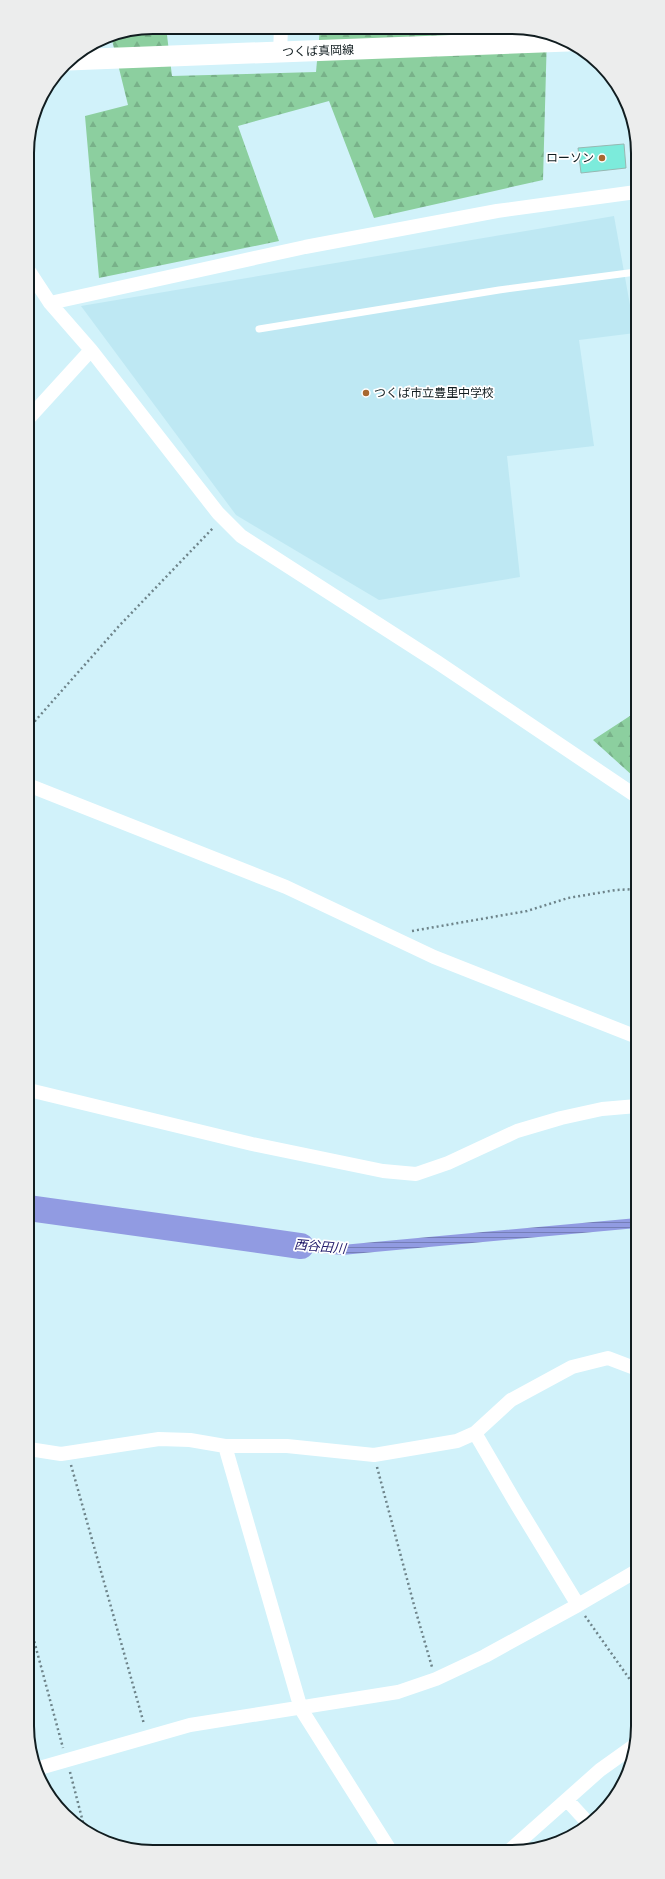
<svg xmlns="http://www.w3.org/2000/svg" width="665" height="1879" font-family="Raleway,'Noto Sans JP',sans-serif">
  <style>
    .built { fill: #bee8f3 }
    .forest { fill: url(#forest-firs) }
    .water { fill: url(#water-rules) }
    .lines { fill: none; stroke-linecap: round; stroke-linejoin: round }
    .river { stroke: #919be2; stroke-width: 26 }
    .building { fill: #7cebdb; stroke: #97b8b2 }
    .path { stroke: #6e848a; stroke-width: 2.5; stroke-dasharray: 2 3; stroke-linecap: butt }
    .lane { stroke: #fff; stroke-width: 7 }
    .street { stroke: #fff; stroke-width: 14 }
    .primary { stroke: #fff; stroke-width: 21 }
    .poi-dot { fill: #a86830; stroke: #fff; stroke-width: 1.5 }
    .labels { text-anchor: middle; stroke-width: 3.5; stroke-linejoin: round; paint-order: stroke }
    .street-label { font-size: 12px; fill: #111d20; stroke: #fff }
    .poi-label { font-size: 12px; fill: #111d20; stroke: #fff; text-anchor: end }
    .water-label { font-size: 13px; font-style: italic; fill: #1f1869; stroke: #fff }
    .rim { fill: none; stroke: #111d20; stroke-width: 2 }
  </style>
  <defs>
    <pattern id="forest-firs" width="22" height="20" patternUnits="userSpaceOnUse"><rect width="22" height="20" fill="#8ccf9f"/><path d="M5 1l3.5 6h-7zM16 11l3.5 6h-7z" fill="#78b189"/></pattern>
    <pattern id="water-rules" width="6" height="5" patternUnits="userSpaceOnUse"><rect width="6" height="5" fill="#919be2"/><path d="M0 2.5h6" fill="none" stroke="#757eb7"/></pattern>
  </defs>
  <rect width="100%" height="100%" fill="#d1f2fa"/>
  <path class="built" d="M614,216L635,333L579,340L594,446L507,456L520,577L379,600L236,515L81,306Z"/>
  <path class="forest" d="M153,27H166L172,76L316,72L320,28L536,29L547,34L543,180L374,218L329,101L238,126L279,241L99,278L85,116L128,105L112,40H99L105,37Z
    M636,712V777H634L593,740Z"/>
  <path class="water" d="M637,1218V1228L342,1255L264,1247L265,1237L342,1245Z"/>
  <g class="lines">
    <path class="river" d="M29,1208L301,1246"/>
  </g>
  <path class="building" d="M624,144L626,168L581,173L578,148Z"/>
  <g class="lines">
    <path class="path" d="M28,729L119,626L213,528
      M412,931L527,911L568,898L616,890L637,889
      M71,1465L144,1724
      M377,1467L414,1605L432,1667
      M585,1616L638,1691
      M29,1622L63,1748
      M70,1772L85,1830"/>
    <path class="lane" d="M259,329L499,290L636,272
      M636,590V593"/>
    <path class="street" d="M280,53L281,28
      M27,268L50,303L91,350L218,513L241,536L437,662L636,796
      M50,303L305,247L497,211L636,192
      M28,419L91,350
      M28,785L286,887L434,957L637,1037
      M29,1090L252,1144L383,1171L416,1174L448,1163L517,1131L561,1118L602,1109L637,1106
      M475,1433L517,1505L578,1605
      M225,1446L301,1709L390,1850
      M29,1449L61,1454L159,1439L190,1440L225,1446H287L374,1455L457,1441L475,1433L511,1400L572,1367L608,1358L637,1369
      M36,1769L190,1725L398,1692L436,1679L485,1656L578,1605L638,1570
      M567,1800L589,1824
      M510,1850L600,1770L635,1745"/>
    <path class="primary" d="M68,60L568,41"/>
  </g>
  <g class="poi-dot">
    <circle cx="602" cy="158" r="4"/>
    <circle cx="366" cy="393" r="4"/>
  </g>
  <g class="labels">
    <g class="street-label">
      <text transform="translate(318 51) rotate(-2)" y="4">つくば真岡線</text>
    </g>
    <g class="poi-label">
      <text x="594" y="162">ローソン</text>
      <text x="374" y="397" text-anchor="start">つくば市立豊里中学校</text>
    </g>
    <g class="water-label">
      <text transform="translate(320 1246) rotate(5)" y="5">西谷田川</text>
    </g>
  </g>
  <path d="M0 0H665V1879H0ZM153 34H512A119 119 0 0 1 631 153V1726A119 119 0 0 1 512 1845H153A119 119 0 0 1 34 1726V153A119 119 0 0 1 153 34Z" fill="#eceded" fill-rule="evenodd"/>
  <path class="rim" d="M153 34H512A119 119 0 0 1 631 153V1726A119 119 0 0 1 512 1845H153A119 119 0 0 1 34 1726V153A119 119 0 0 1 153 34Z"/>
</svg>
